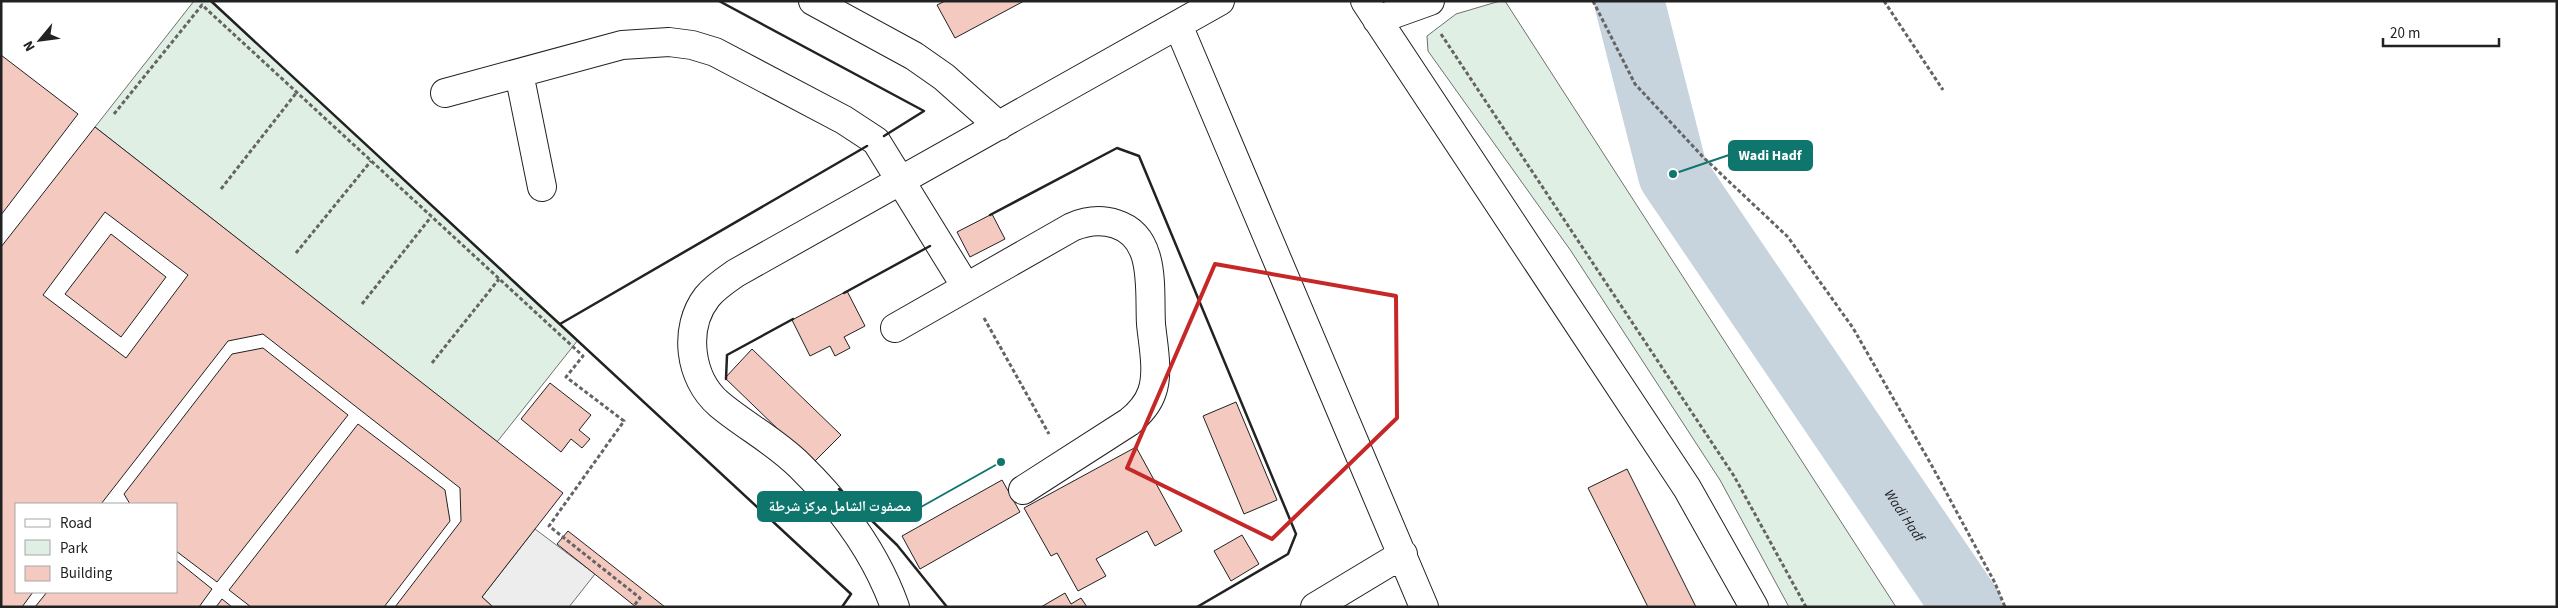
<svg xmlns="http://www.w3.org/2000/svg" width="2558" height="608" font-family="'Source Sans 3','Noto Naskh Arabic',sans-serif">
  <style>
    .green { fill: #e0efe3; stroke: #6f6f6f }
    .parking { fill: #ededed; stroke: #6f6f6f }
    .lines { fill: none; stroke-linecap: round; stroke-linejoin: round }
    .river { stroke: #c7d3dd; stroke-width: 70 }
    .building { fill: #f3c9c0; stroke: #222; fill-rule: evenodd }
    .minor-casing { stroke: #222; stroke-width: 30 }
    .path { stroke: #646464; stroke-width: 3; stroke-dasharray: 4 2.5; stroke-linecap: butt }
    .minor { stroke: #fff; stroke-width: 28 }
    .wall { stroke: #222; stroke-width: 2.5 }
    .marked { fill: none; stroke: #c62828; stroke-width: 4; stroke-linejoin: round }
    .labels { text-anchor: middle; stroke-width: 4; stroke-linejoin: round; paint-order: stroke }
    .water-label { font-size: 14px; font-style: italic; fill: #222; stroke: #fff }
    .leader { fill: none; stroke: #0f766e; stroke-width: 2 }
    .callout-dot { fill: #0f766e; stroke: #fff; stroke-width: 2 }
    .callout { fill: #0f766e; stroke: #0f766e; stroke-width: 2 }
    .callout-label { font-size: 14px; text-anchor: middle; font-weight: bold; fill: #fff }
  </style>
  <rect width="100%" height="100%" fill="#fff"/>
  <path class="green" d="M194,1H211L578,340L497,442L95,127Z
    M1500,1H1505L1896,607H1789L1720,480L1571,251L1428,51L1427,36L1456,14Z"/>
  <path class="parking" d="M535,529L595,574L569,607H493L482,597Z"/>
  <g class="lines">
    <path class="river" id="s1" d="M1629,1L1673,174L1967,607"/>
  </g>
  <path class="building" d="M945,1H1024L955,38L937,5Z
    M1,55L78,114L1,215Z
    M95,127L563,493L482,597L493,607H395L461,521L460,488L263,334L228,341L101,504H16V592H33L22,607H1V247ZM105,212L188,275L126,358L43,295Z
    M992,214L1005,239L970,257L957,232Z
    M111,234L166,277L121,337L65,294Z
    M847,291L865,326L844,337L850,348L835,356L830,346L810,356L792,320Z
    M263,348L348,415L217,582L176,551V504H130L124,494L232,354Z
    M752,349L841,435L813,463L725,378Z
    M550,383L591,415L579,430L590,439L582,448L571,439L561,452L521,419Z
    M1236,402L1277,500L1244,514L1203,416Z
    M358,424L445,490L450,521L384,607H251L229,590Z
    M1136,447L1182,531L1155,546L1147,531L1096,559L1106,576L1078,591L1057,553L1051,556L1024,508Z
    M1627,469L1696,607H1648L1588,488Z
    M1002,480L1020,512L920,569L902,536Z
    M568,531L665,607H636L557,544Z
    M1242,535L1259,564L1231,581L1214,551Z
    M176,560L212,589L199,607H35L47,592H176Z
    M1065,593L1071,604L1081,598L1087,607H1041Z
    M222,599L232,607H216Z"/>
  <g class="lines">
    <g class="minor-casing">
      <path id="minor" d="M813,1L914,56L944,77L999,126
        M1365,1L1687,488L1754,607
        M1377,20L1430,1
        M1178,25L1424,607
        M519,73L542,187
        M445,93L622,45L669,42L692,45L715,52L844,120L876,141L966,287
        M895,328L1072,227C1086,221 1101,219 1116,224C1157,237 1149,290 1151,324C1153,345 1159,372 1152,392C1148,404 1139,414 1129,422L1023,490
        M895,607C876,554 840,505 800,466C775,441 745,426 719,404C689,378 683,328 707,297C715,287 726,280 736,273L1220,1
        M1315,607L1403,554"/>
    </g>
    <path class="path" d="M1593,1L1635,84L1703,157L1788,237L1853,328L1932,466L1995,583L2005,607
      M1884,1L1943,90
      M1441,34L1734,476L1806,607
      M114,114L202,5L583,356L566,377L624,421L549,526L640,598L633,607
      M221,189L297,92
      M296,253L371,161
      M362,304L431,217
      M984,318L1049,434
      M432,363L499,279"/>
    <use href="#minor" class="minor"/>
    <path class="wall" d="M211,1L851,594L842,607
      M719,1L924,111L884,136
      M990,215L1117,148L1139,156L1296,534L1288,554L1197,607
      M844,293L930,246
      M560,324L867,146
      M726,379L727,355L793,319
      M839,489L897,545L947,607"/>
  </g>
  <path class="marked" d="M1215,264L1396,296L1397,418L1272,539L1127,468Z"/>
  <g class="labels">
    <g class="water-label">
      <text dy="5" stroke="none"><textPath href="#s1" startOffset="591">Wadi Hadf</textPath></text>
    </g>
  </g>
  <path class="leader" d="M1673 174L1729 155M1001 462L921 507"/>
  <g class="callout-dot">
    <circle cx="1673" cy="174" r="5"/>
    <circle cx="1001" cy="462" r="5"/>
  </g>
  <g class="callout">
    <rect x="1729" y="141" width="83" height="29" rx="5"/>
    <rect x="758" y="492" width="163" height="29" rx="5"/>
  </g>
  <g class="callout-label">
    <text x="1770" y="160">Wadi Hadf</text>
    <text x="840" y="511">مصفوت الشامل مركز شرطة</text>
  </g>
  <rect width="2558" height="608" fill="none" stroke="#222222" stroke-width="5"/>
  <rect x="15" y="503" width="162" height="90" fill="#ffffff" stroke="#a7a7a7"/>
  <rect x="25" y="519" width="25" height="8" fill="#ffffff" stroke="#a7a7a7"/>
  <text x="60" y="528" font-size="15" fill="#222222">Road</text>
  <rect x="25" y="540" width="25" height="15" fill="#e0efe3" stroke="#a7a7a7"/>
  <text x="60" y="553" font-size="15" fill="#222222">Park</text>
  <rect x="25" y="566" width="25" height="15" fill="#f3c9c0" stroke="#a7a7a7"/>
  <text x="60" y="578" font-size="15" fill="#222222">Building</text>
  <g transform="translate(40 40) rotate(241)" stroke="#ffffff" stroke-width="4" paint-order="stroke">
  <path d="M0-4L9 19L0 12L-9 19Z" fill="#222222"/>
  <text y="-8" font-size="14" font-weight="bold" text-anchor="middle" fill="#222222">N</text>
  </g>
  <path d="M2383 38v8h116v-8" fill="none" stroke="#222222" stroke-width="2.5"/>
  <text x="2390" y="38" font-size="15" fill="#222222" stroke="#ffffff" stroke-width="4" paint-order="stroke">20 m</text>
</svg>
